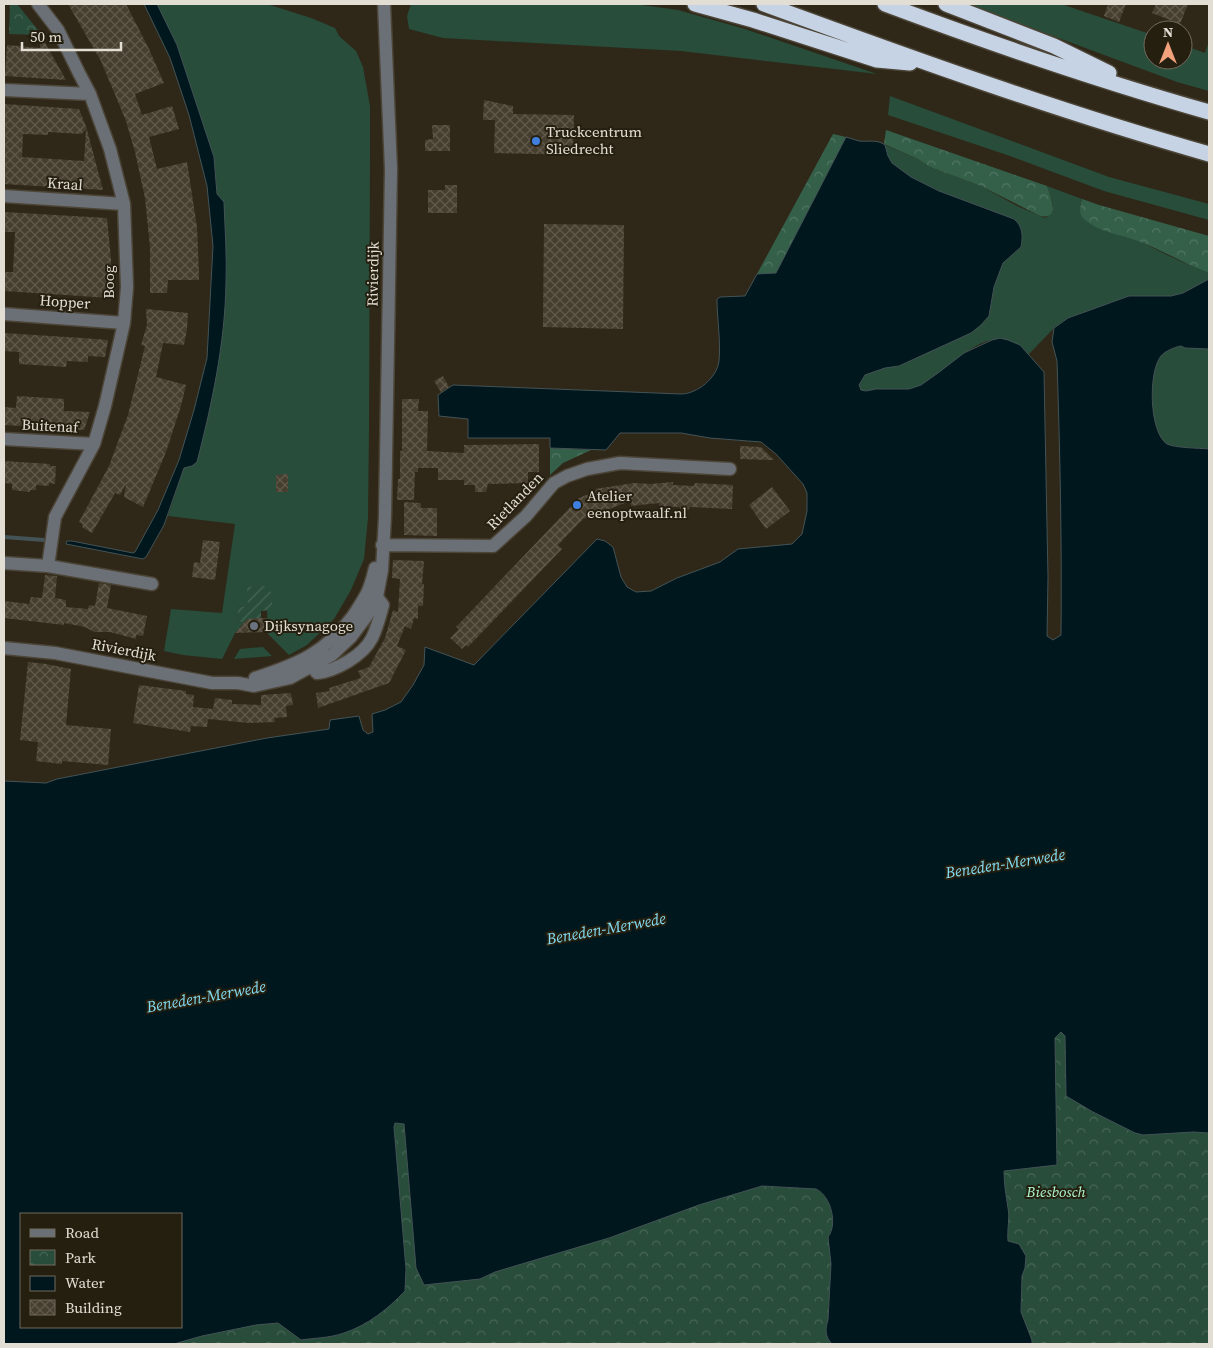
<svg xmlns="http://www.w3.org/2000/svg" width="1213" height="1348" font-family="'Source Serif 4',serif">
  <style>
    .grass { fill: #284d3b }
    .forest { fill: url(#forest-crowns) }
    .park { fill: url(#park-crowns); fill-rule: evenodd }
    .garden { fill: url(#garden-furrows) }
    .water { fill: #00171e; stroke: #445355; fill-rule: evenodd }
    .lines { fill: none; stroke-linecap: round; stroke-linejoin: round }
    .stream { stroke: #445355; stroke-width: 4 }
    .building { fill: url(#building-cross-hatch) }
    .minor-casing { stroke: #4c4537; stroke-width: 15 }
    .highway-casing { stroke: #4c4537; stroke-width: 18 }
    .minor { stroke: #6b7077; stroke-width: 12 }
    .highway { stroke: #c6d3e5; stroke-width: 15 }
    .shop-dot { fill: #3f7fe0; stroke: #251f0f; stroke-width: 2 }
    .worship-dot { fill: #6b7280; stroke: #251f0f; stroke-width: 2 }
    .labels { text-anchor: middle; stroke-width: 4; stroke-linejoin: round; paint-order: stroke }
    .poi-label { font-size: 15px; fill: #e3ded4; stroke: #251f0f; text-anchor: start }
    .street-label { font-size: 15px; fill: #e3ded4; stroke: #251f0f }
    .park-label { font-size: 15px; font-style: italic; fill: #aef8d1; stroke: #251f0f }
    .water-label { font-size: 16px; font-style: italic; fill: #83dcf3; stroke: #251f0f }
  </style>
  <defs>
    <pattern id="forest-crowns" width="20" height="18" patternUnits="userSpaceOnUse" patternTransform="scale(1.25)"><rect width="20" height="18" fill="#34604a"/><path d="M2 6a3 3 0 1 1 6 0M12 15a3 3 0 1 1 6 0" fill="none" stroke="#517663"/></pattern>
    <pattern id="park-crowns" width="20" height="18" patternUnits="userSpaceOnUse" patternTransform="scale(1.25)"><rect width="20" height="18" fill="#284d3b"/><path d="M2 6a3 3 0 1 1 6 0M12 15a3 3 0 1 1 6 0" fill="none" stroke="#476656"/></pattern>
    <pattern id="garden-furrows" width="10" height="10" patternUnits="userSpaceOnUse" patternTransform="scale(1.25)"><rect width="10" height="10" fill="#284d3b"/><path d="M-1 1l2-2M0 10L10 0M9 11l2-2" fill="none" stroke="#476656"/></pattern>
    <pattern id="building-cross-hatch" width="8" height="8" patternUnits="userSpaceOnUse" patternTransform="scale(1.25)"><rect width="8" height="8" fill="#463f2f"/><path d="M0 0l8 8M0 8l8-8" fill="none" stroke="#615a4c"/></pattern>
  </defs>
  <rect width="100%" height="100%" fill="#2f2819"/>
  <path class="grass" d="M157,4H267L311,18L335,28L339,36L356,51L363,67L370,106V155L369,428L368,518L364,559L351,590L334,619L307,645L289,655L268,634L267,610H272V593L248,606L237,607L238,619L243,624L235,633L222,659L183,655L164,651L171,609L222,613L235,524L168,516L184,468L192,466L197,461L208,416L220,351L224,203L217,194L214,157L177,45Z
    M411,4H635L678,10L745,29L877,74L681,51L443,38L409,29L407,16Z
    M970,4H1061L1153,35V60H1183V45L1205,53L1209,41V91L1177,82L991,13Z
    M890,96L1109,177L1209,204V220L1104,191L1010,156L888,115Z
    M885,145L918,159L930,167L981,186L1017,206L1045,218C1059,213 1050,196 1047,186L1082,199L1080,208C1122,232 1164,256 1209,273V279L1183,293L1171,296H1129L1068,318L1054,328L1029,354C985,310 951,377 911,389C901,391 889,389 880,389C873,389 868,392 861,390L859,385L865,375L885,368L899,366L971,333L981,325L989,316L994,287L1003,263L1021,247L1022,231L982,207L939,191L911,177L892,163L888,156Z
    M1178,346L1209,349V449C1200,448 1175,448 1167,444C1149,432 1148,372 1161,356C1165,351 1173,349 1178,346Z
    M263,647L272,656L234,659L240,649Z"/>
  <path class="forest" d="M886,130L1047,186C1051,198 1061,223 1038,215L981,186L930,167L918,159L884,144Z
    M833,134L846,137L776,273L757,274Z
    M1082,199L1099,205L1209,236V273C1184,264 1161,249 1135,240C1119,234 1099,232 1085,220C1078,214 1080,207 1082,199Z
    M550,448L591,450L563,463L550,475Z"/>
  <path class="park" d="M10,4H17L42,35L9,34Z
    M1209,1025V1344H4V1198L395,1123L404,1124L1062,1032L1065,1036ZM21,1214H181V1327H21Z"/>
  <path class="garden" d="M265,586L272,593V610L261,611V618H257L243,624L238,619L237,607L248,606L247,587Z"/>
  <path class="water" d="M144,4H157L177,45L214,157L217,194L224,202C225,229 227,257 226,283C225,343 212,404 197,462L192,466L184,468L164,525L146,557L143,559L66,544L67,541H72L133,553L135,552L158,510L179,460L194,410L207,358L213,246L207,186L189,115L170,58Z
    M846,137C850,138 855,140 859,141C869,142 877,139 885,145L888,156L892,163L911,177L939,191L1014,219C1023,226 1023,237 1021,247L1003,263L994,287L989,316L981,325L971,333L899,366L885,368L865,375L859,385L861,390L866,391L876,389H909L921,385L938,373L964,353L992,340L1000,338L1008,340L1020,345L1044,372L1048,578L1047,636L1053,640L1061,635C1062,544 1060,453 1057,361L1052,342L1054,328L1068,318L1129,296H1171L1183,293L1209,279V349L1185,348L1181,346C1175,347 1165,351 1161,356C1148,372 1149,432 1167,444C1175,448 1199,448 1209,449V1133L1193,1132L1143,1135L1135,1133L1093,1112L1066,1096L1065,1036L1061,1032L1055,1038L1057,1165L1004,1171C1004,1184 1006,1195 1008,1208C1010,1218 1007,1230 1008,1241L1019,1244L1026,1256L1025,1268L1022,1276L1021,1312L1032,1340V1344H832C825,1337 825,1329 828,1320L831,1264L828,1237C838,1224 831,1196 816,1189L762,1186L699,1205L609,1238L495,1272L480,1279L424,1285L416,1268L404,1124L395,1123L394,1127L406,1269L405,1291C388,1309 368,1325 344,1333C330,1338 314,1338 301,1340L278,1323L256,1325L202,1336L174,1344H4V781L46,783L57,779L267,738L329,729L330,720L359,716L363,730L368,734L373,732L372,714L385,710L401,702L413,685L424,665L425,647L474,665L597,539L605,541L613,547L621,577L627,587L636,592L651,591L677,578L720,562L738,549L792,544L802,534L807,511V493L803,484L776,454L761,442L710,438L681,433H620L606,450L550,448V438H468V419L439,416L438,395L453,385L681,394C697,394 717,378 719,361C721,343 717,318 717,299L720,297L745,296L757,274L776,273ZM21,1214H181V1327H21Z"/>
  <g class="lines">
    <path class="stream" d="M4,537L44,540"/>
  </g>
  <path class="building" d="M68,4H126L149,49L164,83L135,94L142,115L172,106L179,129L149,137L157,169L187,162L197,227L199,274V280H168L167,293H150V247L145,198L135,152L126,121L101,61Z
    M1108,4H1126L1119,22L1104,16Z
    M1156,4H1188L1180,24L1152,13Z
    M40,34L66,80L5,76L7,45L40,48Z
    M484,100L513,106V114L574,115L573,155L494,153L495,120H483Z
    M4,104L79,109L87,129L81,134L48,132V135L23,134L22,157L84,161L86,130H87L103,190L4,184Z
    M432,125H450V151H425V140L433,139Z
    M445,185H457V213H428V190H445Z
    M4,212L107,218L111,259L110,298L4,291V272H13L15,232H4Z
    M544,224L624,225L623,329L543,327Z
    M146,309L188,313L187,329L184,345L163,343L156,377L186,385L181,406L166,452L143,507L124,497L126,484L120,495L115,493L92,533L82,527L83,525L79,522L109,466L128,415L145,346L141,345L147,325Z
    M4,333L82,338L108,340L105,357L88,356V362L67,361L66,367L19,364V352L4,351Z
    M443,376L449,387L441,392L434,381Z
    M17,396L64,399V411L90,412L84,430L4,425V407L16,408Z
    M402,399H419L418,411H428L427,451L464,453V445L539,444V472H528V483L488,484L486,492H475V485H464V480H438V468H418V472H415L414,500H397L398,479H400V451H402Z
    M740,446L761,447L774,460L740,459Z
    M4,461L50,464V466H56L55,484L49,483V486L36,485V490H30V492L12,490V484L4,483Z
    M288,474V492H276V475Z
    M673,482V485L694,486L695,483L733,485L732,509L690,507L685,514L679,507L659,506V503L631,506L630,501L583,519L558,545L562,549L468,647L466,645L462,649L450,638L459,629L456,627L579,498L596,491L595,489L634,483L651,484Z
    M772,487L790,511L766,529L749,505Z
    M404,502L421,503V508H437V536L404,535Z
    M203,540L220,542L215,580L192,577L194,562L200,563Z
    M393,560L424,561L422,584H424L423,606H418V619L414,618L411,629L405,626L397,646L406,650L389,683L318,708L316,693L330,691L329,688L361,678L358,671L369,667L385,638L393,610L398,612L400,579L392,578Z
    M45,575L57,576L55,598L66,600V607L88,609L89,605L95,606L99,583L111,585L107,608L147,616L143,636L136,635V639L110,632H94L85,627L64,623V625L4,618V601L29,604L31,597L42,598Z
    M256,618H267V632L235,633L247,619Z
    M28,662L46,664L71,669L66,725L111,729L108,765L62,761V764L36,761L38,742L20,740Z
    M139,685L186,691V694L194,695L193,707L213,709L215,698L232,700V704L261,705V695L291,693L293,705L286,706L287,717L274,718L275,722L249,723L208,719L207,727L191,726L190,732L133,723Z"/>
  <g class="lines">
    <g class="minor-casing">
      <path id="minor" d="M38,4L58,30L79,73L90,94L110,149L124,204L127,287L124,323L105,406L94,444L55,517L48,566
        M4,90L90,94
        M4,196L124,204
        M4,314L124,323
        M4,439L94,444
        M382,545L493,546L526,516L554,483L567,476L587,469L620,463L730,469
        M4,563L48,566L152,584
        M4,648L55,653L212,683H238L254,686L290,678L332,655L351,637L366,617L377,597L382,570L385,517L391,169L384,4
        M309,663L317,673C335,671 363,656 372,638C377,628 380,616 383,605L377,597L371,594
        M255,678C298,664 325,653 353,616C358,608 363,601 367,593C371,585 373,576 375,568"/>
    </g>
    <g class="highway-casing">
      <path id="highway" d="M695,4L753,20L877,60L910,63
        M764,4C911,58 1058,111 1209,154
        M885,4C992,44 1100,81 1209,112
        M946,4L1054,46L1109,73"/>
    </g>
    <use href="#minor" class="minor"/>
    <use href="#highway" class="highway"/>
  </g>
  <g class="shop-dot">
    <circle cx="536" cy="141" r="5"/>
    <circle cx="577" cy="505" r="5"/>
  </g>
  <circle class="worship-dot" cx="254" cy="626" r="5"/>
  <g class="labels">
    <g class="poi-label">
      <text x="546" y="137">Truckcentrum<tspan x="546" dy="17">Sliedrecht</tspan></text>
      <text x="587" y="501">Atelier<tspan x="587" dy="17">eenoptwaalf.nl</tspan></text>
      <text x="264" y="631">Dijksynagoge</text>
    </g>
    <g class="street-label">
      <text transform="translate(65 184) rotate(4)" y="5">Kraal</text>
      <text transform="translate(373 274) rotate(-89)" y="5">Rivierdijk</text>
      <text transform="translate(109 282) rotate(-90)" y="5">Boog</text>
      <text transform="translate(65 302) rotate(4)" y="5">Hopper</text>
      <text transform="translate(50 426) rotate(3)" y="5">Buitenaf</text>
      <text transform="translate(515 501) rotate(-46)" y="5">Rietlanden</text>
      <text transform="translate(124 650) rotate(11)" y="5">Rivierdijk</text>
    </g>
    <g class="park-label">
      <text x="1056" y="1197">Biesbosch</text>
    </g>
    <g class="water-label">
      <text transform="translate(1005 863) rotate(-9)" y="6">Beneden-Merwede</text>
      <text transform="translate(606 928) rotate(-10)" y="6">Beneden-Merwede</text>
      <text transform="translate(206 996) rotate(-10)" y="6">Beneden-Merwede</text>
    </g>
  </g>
  <rect width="1213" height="1348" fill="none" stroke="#e3ded4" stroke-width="10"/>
  <rect x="20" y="1213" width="162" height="115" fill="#251f0f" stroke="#716b5e"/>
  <rect x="30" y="1229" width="25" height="8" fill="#6b7077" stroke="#716b5e"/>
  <text x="65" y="1238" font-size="15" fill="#e3ded4">Road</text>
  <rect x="30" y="1250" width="25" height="15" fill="url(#park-crowns)" stroke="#716b5e"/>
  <text x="65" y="1263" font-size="15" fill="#e3ded4">Park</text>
  <rect x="30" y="1276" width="25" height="15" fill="#00171e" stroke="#716b5e"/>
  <text x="65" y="1288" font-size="15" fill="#e3ded4">Water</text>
  <rect x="30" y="1300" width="25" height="15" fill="url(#building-cross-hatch)" stroke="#716b5e"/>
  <text x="65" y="1313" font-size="15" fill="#e3ded4">Building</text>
  <g transform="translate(1168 45)"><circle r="24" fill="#251f0f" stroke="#716b5e"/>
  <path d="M0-4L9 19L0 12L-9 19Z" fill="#f1a17c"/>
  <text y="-8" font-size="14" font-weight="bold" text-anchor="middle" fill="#e3ded4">N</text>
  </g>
  <path d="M22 42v8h99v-8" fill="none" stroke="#e3ded4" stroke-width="2.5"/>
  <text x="30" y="42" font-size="15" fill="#e3ded4" stroke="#251f0f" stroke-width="4" paint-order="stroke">50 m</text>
</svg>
